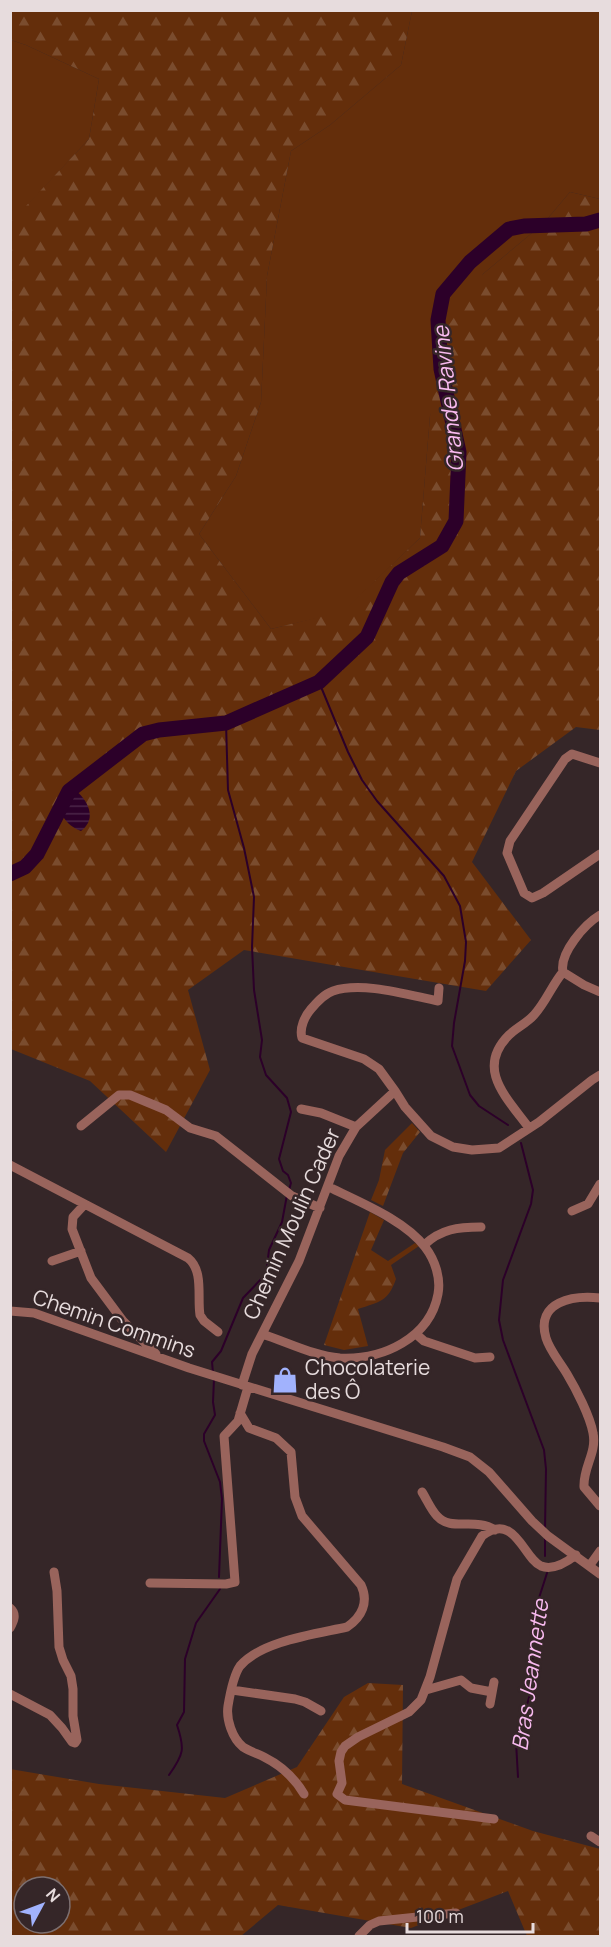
<svg xmlns="http://www.w3.org/2000/svg" width="611" height="1947" font-family="Manrope,sans-serif">
  <style>
    .green { fill: #642e0b }
    .forest { fill: url(#forest-firs); fill-rule: evenodd }
    .water { fill: url(#water-rules) }
    .lines { fill: none; stroke-linecap: round; stroke-linejoin: round }
    .stream { stroke: #2c0029; stroke-width: 2 }
    .river { stroke: #2c0029; stroke-width: 15 }
    .minor { stroke: #99645c; stroke-width: 9 }
    .labels { text-anchor: middle; stroke-width: 5; stroke-linejoin: round; paint-order: stroke }
    .street-label { font-size: 21px; fill: #e7dcdd; stroke: #352628 }
    .poi-label { font-size: 21px; fill: #e7dcdd; stroke: #352628; text-anchor: start }
    .water-label { font-size: 22px; font-style: italic; fill: #f8baef; stroke: #352628 }
  </style>
  <defs>
    <pattern id="forest-firs" width="22" height="20" patternUnits="userSpaceOnUse" patternTransform="scale(1.5)"><rect width="22" height="20" fill="#642e0b"/><path d="M5 1l3.5 6h-7zM16 11l3.5 6h-7z" fill="#7a4c2e"/></pattern>
    <pattern id="water-rules" width="6" height="5" patternUnits="userSpaceOnUse" patternTransform="scale(1.5)"><rect width="6" height="5" fill="#2c0029"/><path d="M0 2.5h6" fill="none" stroke="#4b2548"/></pattern>
  </defs>
  <rect width="100%" height="100%" fill="#352628"/>
  <path class="green" d="M412,11H600V199L570,192L544,223L483,274L430,416L420,538L343,612L271,629L199,534L236,476L261,402L267,276L291,151L330,125L401,65Z
    M11,40L26,45L99,79L89,139L11,223Z"/>
  <path class="forest" d="M11,11H412L401,65L330,125L291,151L267,276L261,402L236,476L199,534L271,629L343,611L420,538L430,416L441,337L483,274L544,223L570,192L600,199V730L576,727L516,771L472,862L531,940L486,991L244,950L188,990L210,1070L166,1152L90,1081L11,1049L10,223L89,139L99,79L26,45L11,40Z
    M412,1123L420,1132L403,1153L383,1206L371,1200L379,1180L385,1150Z
    M370,1212L384,1220L371,1250L388,1261L415,1243L419,1246L391,1265L396,1279C388,1302 379,1302 358,1309L368,1346L344,1350L324,1345Z
    M368,1683L403,1685L402,1784L533,1831L600,1849V1936H527L508,1891L411,1928L278,1905L241,1936H11L10,1769L99,1784L225,1798L297,1767L344,1697ZM24,1887H60V1923H24Z"/>
  <path class="water" d="M67,786C80,790 95,809 88,823C86,826 84,829 81,831C60,823 55,805 67,786Z"/>
  <g class="lines">
    <path class="stream" d="M319,682L348,752L362,780L377,801L444,876L460,906L466,942L465,961L454,1023L452,1046L470,1095L479,1106L508,1125
      M226,723L228,790L244,848L254,897L252,947L254,990L262,1040L260,1057L266,1075L287,1098L291,1112L279,1159L283,1171L288,1175L291,1183L289,1190
      M521,1143L533,1190L531,1204L503,1280L499,1320L503,1340L544,1450L546,1469L545,1529
      M213,1373L212,1362L221,1351L243,1298L266,1274L269,1250L282,1222L287,1195
      M214,1379L213,1402L215,1415L204,1434V1441L220,1482L222,1499L219,1577
      M545,1556V1538
      M169,1775C184,1754 185,1749 177,1725L184,1712L185,1659L196,1623L220,1589
      M518,1777L516,1742L531,1691L533,1646L539,1598L547,1573"/>
    <path class="river" d="M10,874L25,867L37,854L69,791L143,734L159,730L226,723L319,682L367,637L392,582L399,573L442,546L456,521L459,452L441,369L438,320L443,294L470,262L509,229L524,226L586,224L600,220"/>
    <path class="minor" d="M600,763L572,754L565,759L510,841L507,853L524,893L532,898L543,893L600,854
      M563,972C559,953 585,924 600,915
      M563,972L584,985L600,992
      M395,1091L379,1069L364,1059L302,1038C299,1028 305,1016 311,1009C317,1002 324,994 333,991C362,981 408,995 438,1001L439,988
      M301,1109L321,1113L356,1127
      M81,1126L119,1095H130L166,1110L190,1128L216,1136L292,1196L320,1208
      M529,1128C507,1098 475,1069 509,1035C516,1028 527,1023 534,1015C546,1002 552,985 563,972
      M10,1165L188,1258C204,1271 197,1297 200,1315L204,1321L218,1332
      M84,1205L73,1217L72,1229L91,1278L123,1321L156,1354
      M572,1211L588,1204L600,1184
      M424,1245C441,1229 458,1227 481,1227
      M52,1261L81,1251
      M600,1298C574,1295 535,1301 546,1338C550,1351 560,1362 567,1374C576,1389 590,1416 593,1433C597,1453 583,1467 584,1487L600,1506
      M10,1311L34,1313L189,1368L443,1447L470,1457L489,1472L532,1521L548,1536L600,1574
      M262,1334C287,1342 314,1356 340,1358C383,1360 430,1338 438,1294C441,1278 435,1260 425,1247C405,1220 359,1202 329,1187
      M416,1334L424,1341L475,1358L490,1357
      M242,1385L252,1354L299,1261L339,1156L356,1127L395,1091L405,1107L431,1136L453,1147L472,1150L499,1148L539,1122L592,1080L600,1075
      M240,1413L249,1428L276,1438L291,1452L295,1497L302,1516L361,1585C369,1602 362,1617 347,1627C316,1634 261,1641 240,1666C233,1676 230,1694 228,1706C226,1719 232,1738 243,1747C249,1751 258,1754 264,1757C282,1766 294,1777 304,1794
      M422,1492C427,1500 431,1510 437,1516C451,1532 475,1517 495,1530
      M590,1565L600,1551
      M150,1583L226,1584L235,1582L224,1436L238,1421L248,1387
      M10,1608C17,1614 14,1621 10,1628
      M232,1690L295,1699L305,1702L321,1711
      M426,1690L461,1680L471,1688L492,1692
      M10,1694L50,1715L62,1728L72,1742L75,1743L77,1740L73,1716V1689L71,1676L63,1660L59,1647L57,1591L54,1572
      M490,1704L494,1682
      M494,1819L345,1800L337,1794L342,1783L339,1761L341,1752L345,1746L358,1737L409,1712L421,1700L430,1677L457,1579L482,1536C515,1511 523,1558 541,1566C553,1571 567,1562 576,1555
      M591,1836L600,1842
      M359,1936L370,1925L379,1921L456,1913"/>
  </g>
  <defs>
    <g id="shop-bare" transform="scale(2.07)"><path d="M-5-2.5h2.3a2.7 3.5 0 0 1 5.4 0H5L5.5 6h-11ZM-1.5-2.5h3a1.5 2.3 0 0 0-3 0Z" fill="#a1b2fd" stroke="#352628" stroke-width="2.5" paint-order="stroke"/></g>
  </defs>
  <g fill-rule="evenodd">
    <use href="#shop-bare" x="285" y="1380"/>
  </g>
  <g class="labels">
    <g class="street-label">
      <text transform="translate(292 1224) rotate(-66)" y="7">Chemin Moulin Cader</text>
      <text transform="translate(114 1324) rotate(19)" y="7">Chemin Commins</text>
    </g>
    <g class="poi-label">
      <text x="305" y="1375">Chocolaterie<tspan x="305" dy="24">des Ô</tspan></text>
    </g>
    <g class="water-label">
      <text transform="translate(448 399) rotate(-96)" y="8">Grande Ravine</text>
      <text transform="translate(530 1675) rotate(-82)" y="8">Bras Jeannette</text>
    </g>
  </g>
  <rect width="611" height="1947" fill="none" stroke="#e7dcdd" stroke-width="24"/>
  <g transform="translate(42 1905) rotate(49)"><circle r="28" fill="#352628" stroke="#7c6f70" stroke-width="1.5"/>
  <path d="M0-4.5L10 22L0 15L-10 22Z" fill="#a1b2fd"/>
  <text y="-9" font-size="16" font-weight="bold" text-anchor="middle" fill="#e7dcdd">N</text>
  </g>
  <path d="M407 1923v9h126v-9" fill="none" stroke="#e7dcdd" stroke-width="3"/>
  <text x="416" y="1923" font-size="18" fill="#e7dcdd" stroke="#352628" stroke-width="4.5" paint-order="stroke">100 m</text>
</svg>
